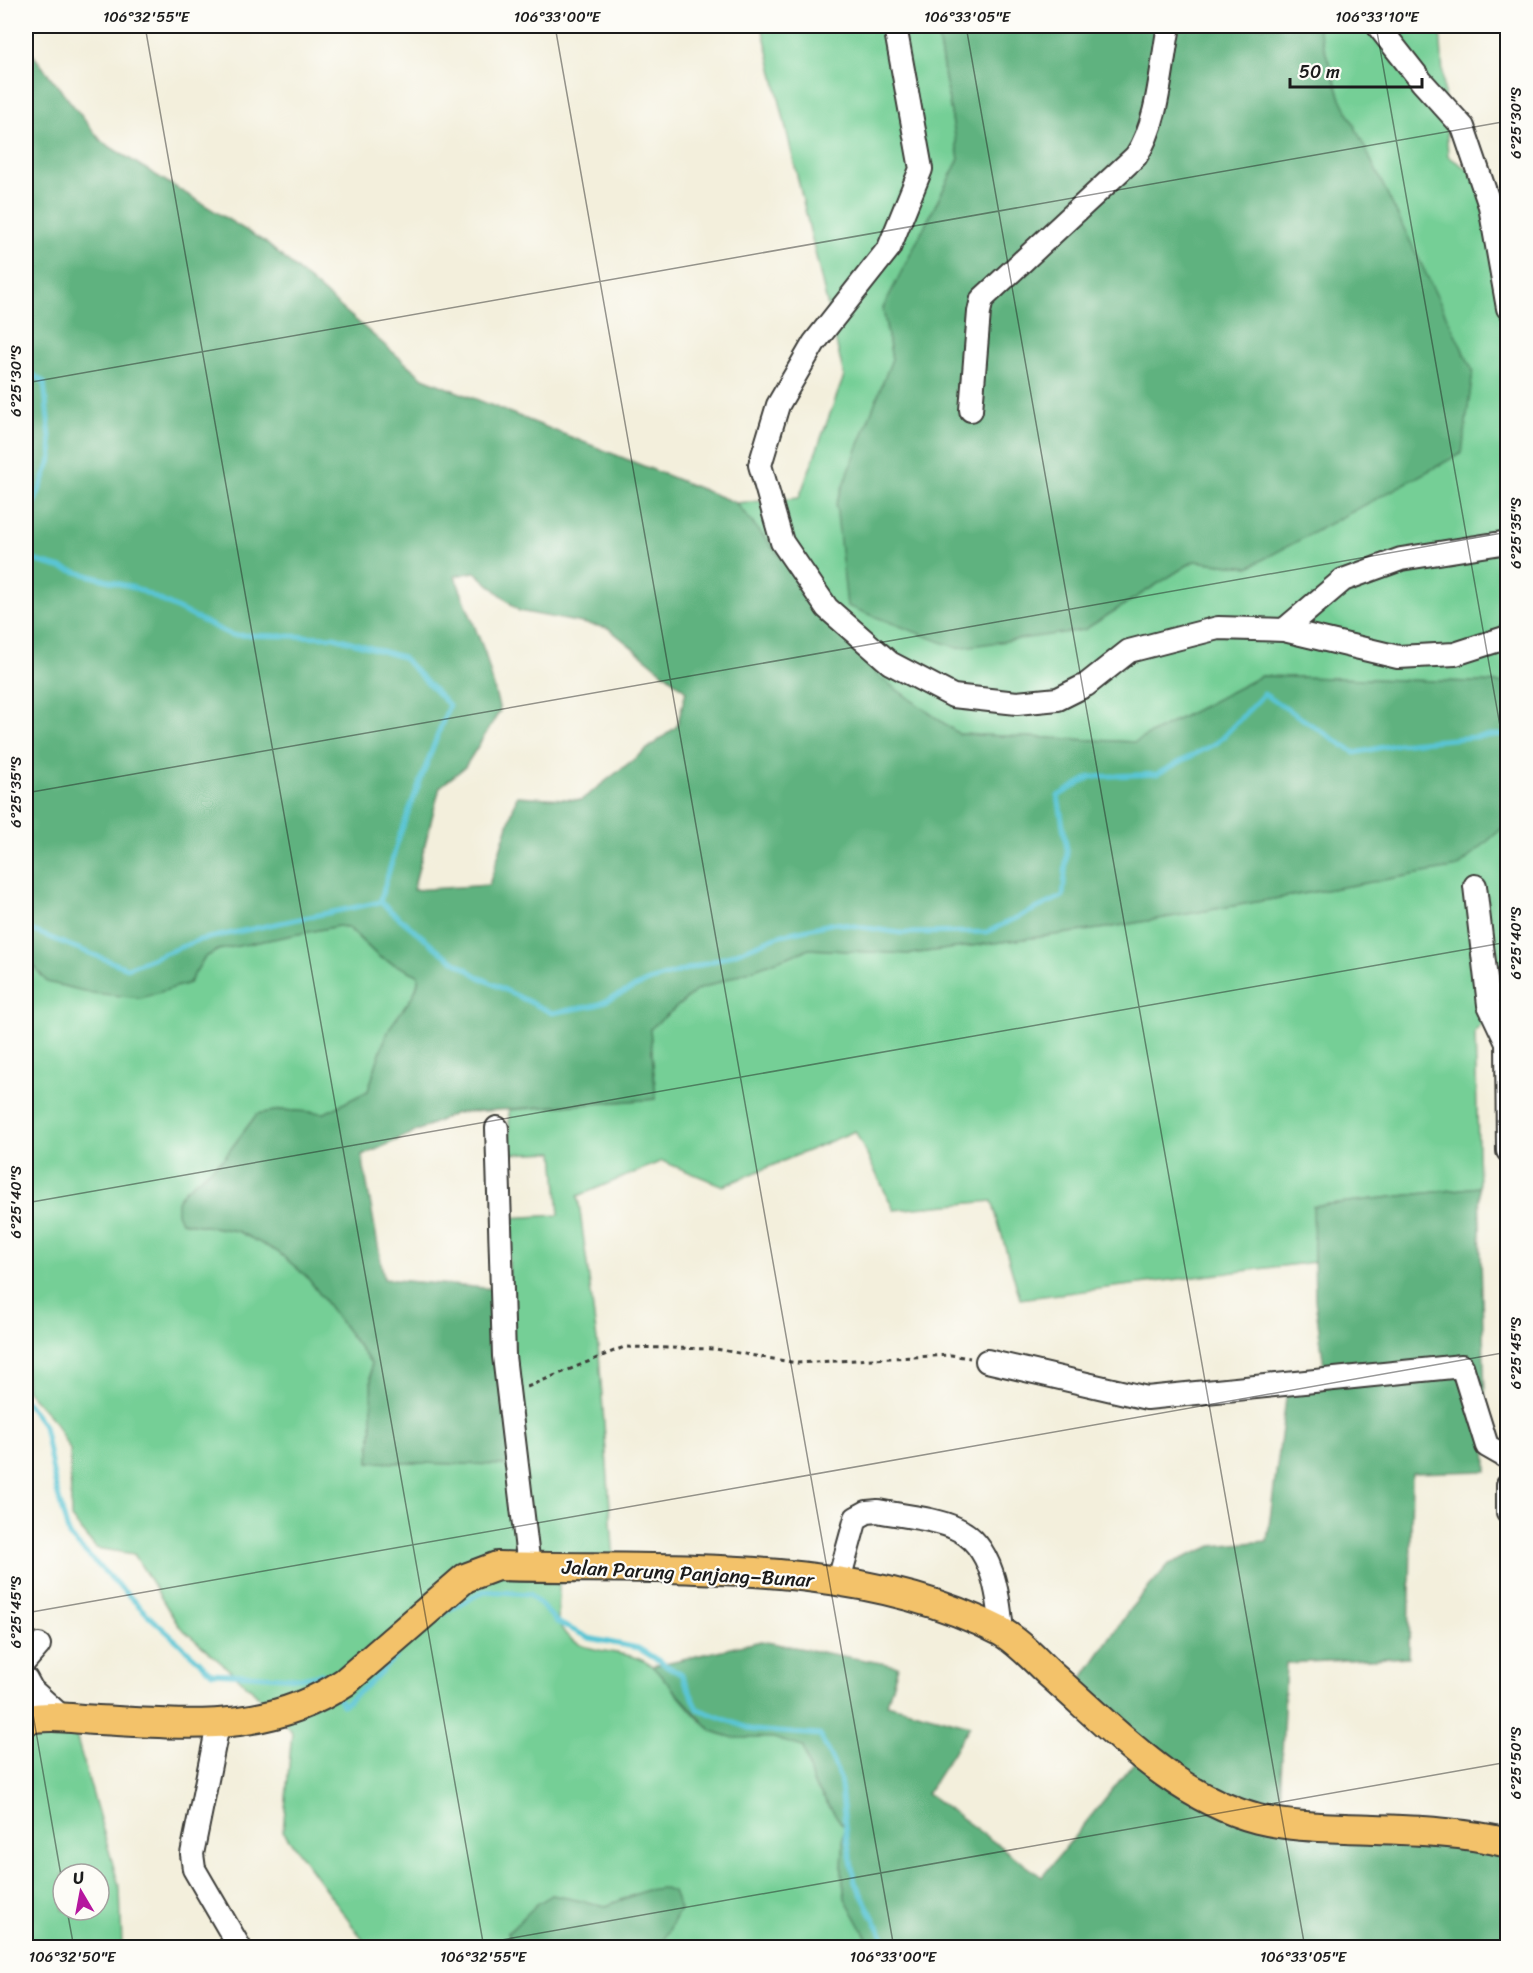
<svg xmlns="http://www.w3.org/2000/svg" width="1533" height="1973" font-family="Sriracha,sans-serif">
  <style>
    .green { fill: #74cf96; stroke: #487659; stroke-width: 1.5; fill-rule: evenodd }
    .forest { fill: #5fb27f; stroke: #3e674e; stroke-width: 1.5; fill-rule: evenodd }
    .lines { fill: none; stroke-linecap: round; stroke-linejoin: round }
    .stream { stroke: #5ac5d4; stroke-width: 5 }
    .minor-casing { stroke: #3c3c39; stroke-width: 26 }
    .major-casing { stroke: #3c3c39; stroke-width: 32 }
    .path { stroke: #3c3c39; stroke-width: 3; stroke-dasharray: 4.5 4.5; stroke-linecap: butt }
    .minor { stroke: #fff; stroke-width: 22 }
    .major { stroke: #f3c26a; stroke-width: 28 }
    .ticks { fill: none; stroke: #1c1c1c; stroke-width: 1.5; stroke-opacity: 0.45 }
    .labels { text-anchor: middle; stroke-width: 4.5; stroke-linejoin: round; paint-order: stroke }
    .street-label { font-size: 20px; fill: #1c1c1c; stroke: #fdfcf7 }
    .neatline { fill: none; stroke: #1c1c1c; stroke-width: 2 }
    .ticks-label { font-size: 15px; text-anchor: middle; fill: #1c1c1c }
  </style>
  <rect width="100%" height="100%" fill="#fdfcf7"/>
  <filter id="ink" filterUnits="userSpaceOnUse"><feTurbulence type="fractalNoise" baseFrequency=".0167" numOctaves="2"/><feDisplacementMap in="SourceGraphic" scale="12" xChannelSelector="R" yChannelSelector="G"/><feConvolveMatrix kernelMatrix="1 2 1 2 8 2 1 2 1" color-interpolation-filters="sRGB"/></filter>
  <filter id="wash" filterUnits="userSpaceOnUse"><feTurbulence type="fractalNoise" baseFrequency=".008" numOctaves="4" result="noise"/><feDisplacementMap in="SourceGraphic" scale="24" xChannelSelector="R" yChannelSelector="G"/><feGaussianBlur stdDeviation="1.35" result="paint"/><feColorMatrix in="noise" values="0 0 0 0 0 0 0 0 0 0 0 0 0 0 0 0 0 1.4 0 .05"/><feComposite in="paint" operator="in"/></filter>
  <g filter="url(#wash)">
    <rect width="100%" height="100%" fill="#f3efdc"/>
    <path class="green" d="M762,26H936L959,159L883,308L892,359L836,505L1084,630L1194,561L1249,567L1340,96L1317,26H1440L1448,156L1507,196V683L1261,676L1135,742L959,734L879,677L736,503L799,498L844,376Z
      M1507,824V992L1475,1032L1479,1187L1314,1206V1262L1020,1299L992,1201L894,1210L855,1131L723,1186L662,1161L578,1196L599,1355L614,1562L560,1561L558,1621C573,1662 625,1643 653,1667C669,1682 698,1723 713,1731C733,1741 752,1735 773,1738C783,1739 794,1744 803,1747L813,1783L844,1827L842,1871L845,1898L872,1947H660L680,1909L647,1890L606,1906L552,1895L508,1932L515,1947H368L283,1831L292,1732L251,1689L178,1625L134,1554L96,1548L71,1518L70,1450L54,1421L26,1390V956L47,982L189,983L204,958L218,950L338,926L347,927L379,957L418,975C421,993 398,1013 390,1028C380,1047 375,1071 368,1091L325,1113L281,1110L257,1114L224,1158L184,1191L181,1222L237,1231L278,1252L307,1277L371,1363L372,1425L369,1462L512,1465L508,1218L559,1215L554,1152L509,1154V1110L656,1099L650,1029L697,990L809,949L910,954L1106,928L1457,867Z
      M26,1724L73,1725L120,1889L122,1947L26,1948ZM63,1874H99V1910H63Z"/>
    <path class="forest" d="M936,26H1317L1340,96L1473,371L1462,453L1249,567L1194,561L1084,630L957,648L847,606L836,504L892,359L883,308L959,159Z
      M26,46L102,142L265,242L423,378L736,503L879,677L959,734L1135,742L1261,676L1507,683V824L1458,867L1106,928L910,954L809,949L697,990L650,1029L656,1099L456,1113L362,1156L384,1279L507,1290L512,1465L369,1462L372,1425L371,1363L307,1277L278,1252L237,1231L181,1222L177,1213V1201L184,1191L224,1158L257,1114L281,1110L325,1113L368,1091C375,1071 380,1047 390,1028C398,1013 421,993 418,975L379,957L348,927L338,926L218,950L204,958L189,983L141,998L92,993L47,982L26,956ZM475,572L519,611L608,628L686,691L677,726L581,800L517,796L489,885L413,890L440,787L465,767L500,711L485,653L455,576Z
      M1479,1187L1487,1471L1412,1473L1409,1657L1286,1663L1279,1824L1507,1849V1947H872L845,1898L842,1871L844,1827L813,1783L803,1747L773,1738H734L712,1731L652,1666L761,1641L898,1666L887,1704L970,1726L927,1793L1042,1877L1140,1755L1078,1685L1130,1609L1169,1564L1212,1546L1267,1541L1287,1391L1326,1382L1315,1300L1313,1206Z
      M662,1888L673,1892L680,1909L660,1947H515L508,1933L537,1904L552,1895L606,1906L647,1890Z"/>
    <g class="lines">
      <path class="stream" d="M26,370L44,382L52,457L26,525
        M26,558L138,589L231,635L334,637L402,657L449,705L399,837L380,902
        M380,902L442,953L479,977L552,1013L597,1005L646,982L726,957L781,935L835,923L901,933L987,932L1063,896L1067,850L1058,796L1090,777L1157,774L1218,742L1264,694L1355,753L1398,744L1508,734
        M26,928L127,968L199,940L380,902
        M26,1402L44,1426L56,1488L69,1536L150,1617L212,1673L300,1678L322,1674L327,1681
        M444,1613L484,1591L530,1594L557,1622L589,1638L638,1648L682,1675L698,1709L753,1730L820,1735L840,1777L846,1834L855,1882L889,1948
        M337,1696L343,1705L372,1681L395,1657"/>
    </g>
  </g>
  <g filter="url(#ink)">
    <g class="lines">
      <g class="minor-casing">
        <path id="minor" d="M895,26L921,169L889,248L814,343L778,405L760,465L782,542L827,608L890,663L953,696L1017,703L1058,699L1086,685L1129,651L1218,628L1284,630L1398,657L1455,654L1508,637
          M1378,26L1422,82L1463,127L1490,206L1508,308
          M971,410L979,312L982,299L1136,156C1159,122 1161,66 1169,26
          M1284,630L1343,580L1401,559L1508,542
          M1475,886L1489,1005L1507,1043L1508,1151
          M497,1128L504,1356L529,1567
          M987,1361L1147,1398L1462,1366L1487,1446L1508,1458
          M1508,1485V1512
          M839,1580L856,1518L867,1512L878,1511C901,1516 934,1518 955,1528C993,1544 999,1597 1002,1632
          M26,1660L39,1645
          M26,1679L32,1690L63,1718
          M218,1725L192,1854L194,1869L240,1948"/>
      </g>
      <g class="major-casing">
        <path id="major" d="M26,1720C48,1714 75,1719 98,1720C187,1724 267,1735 345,1682L465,1578L497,1566C656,1571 855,1555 1000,1631C1018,1641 1035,1660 1050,1674C1113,1729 1174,1797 1258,1819C1286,1826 1316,1827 1345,1828C1395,1830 1459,1830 1508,1843"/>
      </g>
      <path class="path" d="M527,1387L624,1347L715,1349L797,1363L951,1355L970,1358"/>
      <use href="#minor" class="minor"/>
      <use href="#major" class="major"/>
    </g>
  </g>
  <path class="ticks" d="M145,26L484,1948M555,26L894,1948M966,26L1305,1948M1376,26L1508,771M26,383L1508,121M26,793L1508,532M26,1203L1508,942M26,1613L1508,1352M26,1674L63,1887M67,1910L74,1948M456,1948L1508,1762"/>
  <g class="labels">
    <g class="street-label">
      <text transform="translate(688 1573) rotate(3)" y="7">Jalan Parung Panjang–Bunar</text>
    </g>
  </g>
  <rect width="1533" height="1973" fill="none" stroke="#fdfcf7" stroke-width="66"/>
  <g transform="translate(81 1892) rotate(350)"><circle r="28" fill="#fdfcf7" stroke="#a3a29f" stroke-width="1.5"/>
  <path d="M0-4.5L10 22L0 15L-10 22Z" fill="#b5179e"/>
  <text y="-9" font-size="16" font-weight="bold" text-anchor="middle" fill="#1c1c1c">U</text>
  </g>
  <path d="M1290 78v9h132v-9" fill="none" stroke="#1c1c1c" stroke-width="3"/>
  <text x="1299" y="78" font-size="18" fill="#1c1c1c" stroke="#fdfcf7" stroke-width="4.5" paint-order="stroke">50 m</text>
  <rect x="33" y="33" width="1467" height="1907" class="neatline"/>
  <g class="ticks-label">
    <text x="146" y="22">106°32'55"E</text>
    <text x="557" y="22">106°33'00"E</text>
    <text x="967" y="22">106°33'05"E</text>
    <text x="1377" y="22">106°33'10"E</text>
    <text transform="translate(1516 123) rotate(-90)" y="5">6°25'30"S</text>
    <text transform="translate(16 381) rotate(-90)" y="5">6°25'30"S</text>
    <text transform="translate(1516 533) rotate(-90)" y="5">6°25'35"S</text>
    <text transform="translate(16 792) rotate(-90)" y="5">6°25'35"S</text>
    <text transform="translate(1516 943) rotate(-90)" y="5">6°25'40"S</text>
    <text transform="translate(16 1202) rotate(-90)" y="5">6°25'40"S</text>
    <text transform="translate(1516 1353) rotate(-90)" y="5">6°25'45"S</text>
    <text transform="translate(16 1612) rotate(-90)" y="5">6°25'45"S</text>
    <text transform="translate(1516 1763) rotate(-90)" y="5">6°25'50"S</text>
    <text x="72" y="1962">106°32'50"E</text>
    <text x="483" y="1962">106°32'55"E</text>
    <text x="893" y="1962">106°33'00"E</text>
    <text x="1303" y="1962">106°33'05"E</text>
  </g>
</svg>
